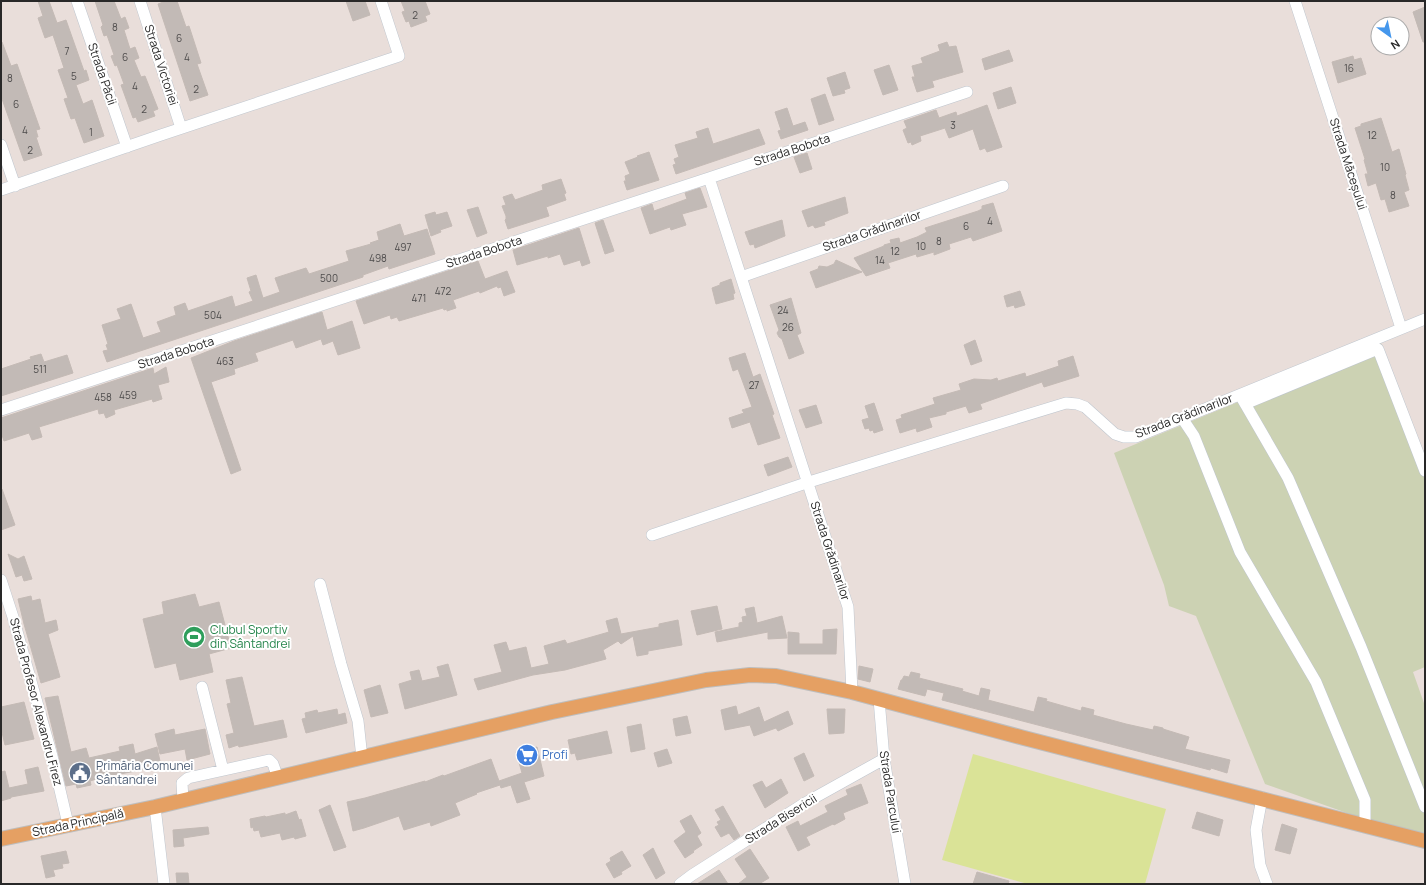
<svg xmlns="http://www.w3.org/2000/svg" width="1426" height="885" font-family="Manrope,sans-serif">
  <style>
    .cemetery { fill: #ccd2b3 }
    .pitch { fill: #dae397 }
    .building { fill: #c2bab6; stroke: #c4bab5 }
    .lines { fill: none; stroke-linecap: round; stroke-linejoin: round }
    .minor-casing { stroke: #bfc6ce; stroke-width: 12 }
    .major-casing { stroke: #bebebe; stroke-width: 16 }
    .minor { stroke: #fff; stroke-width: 11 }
    .major { stroke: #e5a063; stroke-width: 14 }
    .labels { text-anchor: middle; stroke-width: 4; stroke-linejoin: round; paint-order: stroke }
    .number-label { font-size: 10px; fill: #4e4c4c }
    .street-label { font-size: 12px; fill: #282828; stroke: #fff }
    .leisure-label { font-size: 12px; fill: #27864d; stroke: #fff; text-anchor: start }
    .shop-label { font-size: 12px; fill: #366cbe; stroke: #fff; text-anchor: start }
    .service-label { font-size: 12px; fill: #4e5e75; stroke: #fff; text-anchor: start }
  </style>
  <rect width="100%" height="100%" fill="#e9deda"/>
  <path class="cemetery" d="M1381,343L1425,458V667L1413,672L1425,706V835L1364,819L1265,784L1196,616L1169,606L1164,585L1114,453Z"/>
  <path class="pitch" d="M973,754L1166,809L1145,884H1028L942,860Z"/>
  <path class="building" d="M38,1H49L57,23L66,20L84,71L86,70L89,80L76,85L83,104L92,100L104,136L84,143L75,118L71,119L64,99L68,98L58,70L64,68L53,35L45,38L38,18L43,16Z
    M95,1H114L121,19L125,17L129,28L124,30L130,49L135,47L139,58L134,60L141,77L145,76L158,109L153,111L155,116L138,122L136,117L133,118L121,85L124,84L117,65L115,66L111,56L114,55L107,35L104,36L101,27L103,25Z
    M166,1H177L186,27L189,26L201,63L197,64L208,95L190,101L158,4Z
    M346,1H365L370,15L353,21Z
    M401,1H425L430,14L425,16L427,21L411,27L409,21L406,22L402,12L405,11Z
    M1425,7V42H1423L1413,12Z
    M1,42H2L11,66L17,64L40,129L36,130L38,137H36L42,155L24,161L1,96Z
    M947,42L949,47L956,46L963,72L932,81L934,87L917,92L912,77H915L912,66L923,63L921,58L940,51L938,45Z
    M1009,50L1013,61L985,70L982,59Z
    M1353,56L1354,60L1361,58L1366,74L1338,83L1332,62Z
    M889,65L898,90L883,95L874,70Z
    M845,72L850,88L844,90L845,93L833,96L827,78Z
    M1011,87L1016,103L998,109L993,93Z
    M825,94L834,120L819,125L811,99Z
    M987,105L1002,147L987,152L985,148L980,150L973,129L949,138L945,128L920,136L921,141L912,145L911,142L908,143L903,130L907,128L904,121L936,110L939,118L956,112L957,116Z
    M787,108L793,126L805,122L808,130L781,139L778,131L781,130L775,112Z
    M1381,118L1392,152L1399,149L1406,174L1405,175L1409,190L1404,192L1409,206L1389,212L1385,199L1381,200L1376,183L1368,186L1365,174H1368L1364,160L1365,159L1355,128L1361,126V124Z
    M708,128L713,144L759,129L765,144L676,174L673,165L676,164L674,159L679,157L675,145L698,138L696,132Z
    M649,152L659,180L627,190L624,181H626L625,176L630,174L625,162L638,157L637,156Z
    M807,153L812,169L800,173L794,157Z
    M561,179L566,193L564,194L566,200L546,207L549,216L508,229L505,220L506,219V216L502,206L506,205L503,197L512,194L515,200L543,190L542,185Z
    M700,188L707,207L682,214L686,225L671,230L670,227L650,234L641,208L652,204L654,211L687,199L685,193Z
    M845,197L848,213L824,222L825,225L815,228L813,225L808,227L802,211Z
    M993,203L1002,231L973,241L971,237L949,244L950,249L934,255V252L917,257L916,254L888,263L890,268L866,276L854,258L884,246V245L891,243L890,240L899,238L900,243L917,237L927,232L925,228L978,211L982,209V206Z
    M478,207L487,233L477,237L467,210Z
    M435,212L436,215L447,212L452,226L440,230L441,232L431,236L425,215Z
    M603,220L614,251L605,254L595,223Z
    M782,220L785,236L755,248L754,244L750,245L745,232Z
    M400,224L404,236L427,229L435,254L389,269L388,266L363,275V277L107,362L103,351L108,350L106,345L108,344L102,325L121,319L117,309L131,304L143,338L161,332L157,322L176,315L174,307L185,303L188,311L232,296L235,307L253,301L249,292L251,291L247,278L256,275L263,298L280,292L275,278L306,268L309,274L349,261L346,251L371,244L370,243L379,240L377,232Z
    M579,228L590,263L582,266L580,260L564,265L560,254L548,258V256L517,265L513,250Z
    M836,260L862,272L816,288L810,272L818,269L819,266L827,267L834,264Z
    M478,261L485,279L507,271L515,292L504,296L501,287L498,288L497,286L480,293L479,291L453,300L456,308L447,311V309L444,310L443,308L399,321L397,317L391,319L390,315L364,324L356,301Z
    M731,279L735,293L733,294L734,299L716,304L712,288L720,285V283Z
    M1020,291L1025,305L1015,308L1014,305L1007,307L1004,296Z
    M791,298L801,333L797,335L804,353L789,359L782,339L779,337L777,333L779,330L770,305Z
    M322,312L327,330L352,321L360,348L338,355L333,341L323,345L321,339L296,348L293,340L255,353L258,361L234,369L235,374L211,382L241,470L231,474L191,358L234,341Z
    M975,340L982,361L971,365L964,345Z
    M745,353L753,377L760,374L774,414L772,415L780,438L758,445L750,422L732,428L729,418L744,413L742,410L752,407L738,369L733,371L729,358Z
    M41,354L44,362L67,355L73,373L1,396V369L31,359L30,357Z
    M1073,356L1079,376L1044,387L1042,382L980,404L982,409L969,413L966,406L946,412V414L929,418L932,427L917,432L916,428L900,433L896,420L902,418L901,415L935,404L933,398L961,390L959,384L974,379L991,380L997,378L998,381L1025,373L1026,377L1059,366L1058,361Z
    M166,367L169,382L158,385L162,399L153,402L152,399L114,410L115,414L106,418L104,413L99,414L98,409L39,427L42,437L32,440L29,433L4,441L1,432V418L153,368L154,374Z
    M874,403L883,430L874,433L873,430L870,431L869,428L865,429L862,420L869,418L865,406Z
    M816,405L822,423L806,428L799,410Z
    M788,457L792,467L768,476L764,465Z
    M1,489H2L15,525L1,530Z
    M8,554L18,559L24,556L32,579L24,581L22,575L16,577Z
    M195,594L199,607L219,602L231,648L209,654L213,672L180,680L176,663L155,668L143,619L164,614L162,602Z
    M31,596L32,601L40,599L45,623L56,620L58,630L48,634L60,677L41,683L24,624L18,599Z
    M717,606L722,629L697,635L691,611Z
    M754,607L757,623L782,616L787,638L768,639V632L717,642L715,632L739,627V623L743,622L742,617L747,616L745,609Z
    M617,618L621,634L659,627V624L678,620L682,645L648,651V654L637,656L633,636L621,644L618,641L603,650L606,659L565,670L533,675L478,690L474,679L502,672L494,645L506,642L509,651L526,647L531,668L549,664L544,646L565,640L567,644L609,632L606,621Z
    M837,629L836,654H788V632L799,633V644H823V630Z
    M448,664L457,695L405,709L399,684L412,680L410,672L419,670L422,681L440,677L437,667Z
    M859,666L873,669L870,682L858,679Z
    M911,672L920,674L919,678L963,689L962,691L979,696L981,688L990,690L988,700L1034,712L1038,697L1047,699L1046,701L1081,711L1082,707L1094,710L1093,715L1126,724L1153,730L1154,726L1163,728V729L1189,737L1185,749L1230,760L1227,773L1211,768L1210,770L942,700L944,693L927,689L925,696L898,689L901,680H902L904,676L909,677Z
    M242,677L254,726L283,720L287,737L239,747L238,745L229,748L226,735L234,733L227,704L231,703L226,680Z
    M380,685L388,713L371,717L364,690Z
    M58,696L71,752L86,748L89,758L120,751L119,747L133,744L135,754L157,747L161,766L100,778L90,781L91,785L77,788L76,784L66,786L45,698Z
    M24,702L34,739L5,745L1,728V707Z
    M736,706L738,715L759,707L764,722L788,711L793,724L778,731L776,728L754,736L750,725L725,730L721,710Z
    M337,709L338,715L345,713L347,723L306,733L302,719L306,718L305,713L317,710L318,713Z
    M827,709H845L844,733L829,734Z
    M687,716L691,733L676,736L673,719Z
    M641,724L645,749L631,752L627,727Z
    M174,729L175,735L205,729L210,754L187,760L185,749L160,754L155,734Z
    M607,731L612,753L577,760L575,753L571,754L568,740Z
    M537,747L544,776L524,782L530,799L517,803L511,785L501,788L500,785L476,793L477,794L455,803L460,815L431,826L430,822L404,830L399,816L364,828L353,831L347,802L365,798L425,781V782L443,775L444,776L491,759L499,781L522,773L516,752Z
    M667,749L672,763L658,767L654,753Z
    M804,753L814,776L804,781L794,758Z
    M38,767L44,791L11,797V798L1,801V772L5,771L9,788L28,784L25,770Z
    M781,779L788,793L765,808L753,785L762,781L766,788Z
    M861,784L868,803L843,813L845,819L834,825L833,824L806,837L810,845L798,851L786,827L798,821L800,826L828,812L825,806L848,795L846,790Z
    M330,805L346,847L334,851L319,810Z
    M723,806L740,836L734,840L729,833L721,837L715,827L719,825L717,822L721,820L715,810Z
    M296,811L299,820L301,819L306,836L295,839L294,837L282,840L280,833L261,837L259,830L254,831L253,827L251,828L250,819L265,816L266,817L285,813V815Z
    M1197,812L1223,820L1219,836L1192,828Z
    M691,815L701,833L697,836L702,845L693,851L694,852L685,858L674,841L686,832L680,821Z
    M1282,824L1297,829L1290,854L1275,850Z
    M208,827L209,834L183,838L184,846L174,847L173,830Z
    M653,848L665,873L656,879L643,855Z
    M750,849L769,878L759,884H738L747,877L735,859Z
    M66,851L69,863L62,864L63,868L53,870L55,876L46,878L41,856Z
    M622,851L631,866L621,872L622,874L614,878L606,864L611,861L610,858Z
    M719,870L728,884H697Z
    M977,872L1009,881L1008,884H973Z
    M176,873H188L189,884H177Z"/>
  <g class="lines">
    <g class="minor-casing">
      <path id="minor" d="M77,1L127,147
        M140,1L181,128
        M1295,1L1401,328
        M1,145L15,186
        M709,178L848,607L852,692
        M1,190L161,135L399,56L381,1
        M741,277L1003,186
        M1240,395L1288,478L1361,647L1425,807
        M1245,404L1378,349L1425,471
        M1,410L709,178L967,92
        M1182,418L1194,436L1240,552L1316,682L1365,800V826
        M652,535L809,482L1066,403L1077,404L1085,407L1115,434L1124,437H1136L1425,319
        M1,580L13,617L52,756L68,824
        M320,584L341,664L358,721L362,758
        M202,687L223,770
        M879,699L884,759L905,884
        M1262,798L1256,830L1260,865L1267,884
        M183,800L182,783L188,778L269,760L273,764L278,778
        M155,807L164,884
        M680,884L692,875L805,803L884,759"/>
    </g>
    <g class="major-casing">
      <path id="major" d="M1,839L155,807L552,712L706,680L750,675L776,676L852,692L1024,738L1425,841"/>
    </g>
    <use href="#minor" class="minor"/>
    <use href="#major" class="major"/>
  </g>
  <defs>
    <g id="stadium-disc" transform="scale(1.15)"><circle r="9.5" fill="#2e9e5b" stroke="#fff"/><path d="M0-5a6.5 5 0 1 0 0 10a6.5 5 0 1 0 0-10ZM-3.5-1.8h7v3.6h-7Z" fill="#fff"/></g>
    <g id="supermarket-disc" transform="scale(1.15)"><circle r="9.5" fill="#3f7fe0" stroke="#fff"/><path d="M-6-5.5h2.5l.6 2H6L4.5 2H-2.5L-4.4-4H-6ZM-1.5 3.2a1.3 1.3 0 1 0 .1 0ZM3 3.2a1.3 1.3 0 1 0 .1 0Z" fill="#fff"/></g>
    <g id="civic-disc" transform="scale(1.15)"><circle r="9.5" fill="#5c6f8a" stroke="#fff"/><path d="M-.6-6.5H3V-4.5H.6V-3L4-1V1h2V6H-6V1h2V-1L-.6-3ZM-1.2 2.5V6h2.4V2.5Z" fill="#fff"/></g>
  </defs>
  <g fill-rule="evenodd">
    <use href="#stadium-disc" x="194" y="637"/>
    <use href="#supermarket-disc" x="527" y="755"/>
    <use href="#civic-disc" x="80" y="773"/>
  </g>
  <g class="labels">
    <g class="number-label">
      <text x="415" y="19">2</text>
      <text x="115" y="31">8</text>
      <text x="179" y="42">6</text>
      <text x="67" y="55">7</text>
      <text x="125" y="61">6</text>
      <text x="187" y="61">4</text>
      <text x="1349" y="72">16</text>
      <text x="74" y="80">5</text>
      <text x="10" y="82">8</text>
      <text x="135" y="90">4</text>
      <text x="196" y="93">2</text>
      <text x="16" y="108">6</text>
      <text x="144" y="113">2</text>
      <text x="953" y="129">3</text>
      <text x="25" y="134">4</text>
      <text x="91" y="136">1</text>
      <text x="1372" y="139">12</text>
      <text x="30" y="154">2</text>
      <text x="1385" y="171">10</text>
      <text x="1393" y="199">8</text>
      <text x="990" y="225">4</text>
      <text x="966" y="230">6</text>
      <text x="939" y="245">8</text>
      <text x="921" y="250">10</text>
      <text x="403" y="251">497</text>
      <text x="895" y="255">12</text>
      <text x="378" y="262">498</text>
      <text x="880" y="264">14</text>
      <text x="329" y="282">500</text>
      <text x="443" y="295">472</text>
      <text x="419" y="302">471</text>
      <text x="783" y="314">24</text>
      <text x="213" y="319">504</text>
      <text x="788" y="331">26</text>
      <text x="225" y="365">463</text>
      <text x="40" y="373">511</text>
      <text x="754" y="389">27</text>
      <text x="128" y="399">459</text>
      <text x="103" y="401">458</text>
    </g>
    <g class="street-label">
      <text transform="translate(161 65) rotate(72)" y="4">Strada Victoriei</text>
      <text transform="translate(102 74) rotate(71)" y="4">Strada Păcii</text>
      <text transform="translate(792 150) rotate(-18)" y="4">Strada Bobota</text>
      <text transform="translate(1348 164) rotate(72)" y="4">Strada Măceșului</text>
      <text transform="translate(872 231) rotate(-19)" y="4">Strada Grădinarilor</text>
      <text transform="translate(484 252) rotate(-18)" y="4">Strada Bobota</text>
      <text transform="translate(176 353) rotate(-18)" y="4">Strada Bobota</text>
      <text transform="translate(1184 416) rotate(-21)" y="4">Strada Grădinarilor</text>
      <text transform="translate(830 551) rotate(72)" y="4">Strada Grădinarilor</text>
      <text transform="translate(36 702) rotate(75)" y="4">Strada Profesor Alexandru Firez</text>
      <text transform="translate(890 792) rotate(81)" y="4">Strada Parcului</text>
      <text transform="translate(781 819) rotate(-32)" y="4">Strada Bisericii</text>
      <text transform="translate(78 823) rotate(-12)" y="4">Strada Principală</text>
    </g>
    <g class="leisure-label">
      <text x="210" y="634">Clubul Sportiv<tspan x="210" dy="14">din Sântandrei</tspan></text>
    </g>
    <g class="shop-label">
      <text x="542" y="759">Profi</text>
    </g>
    <g class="service-label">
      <text x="96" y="770">Primăria Comunei<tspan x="96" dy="14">Sântandrei</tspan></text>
    </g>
  </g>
  <rect width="1426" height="885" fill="none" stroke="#282828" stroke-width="4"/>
  <g transform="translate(1390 36) rotate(147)"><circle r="19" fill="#ffffff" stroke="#a9a9a9"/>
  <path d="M0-3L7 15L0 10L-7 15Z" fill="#4597ec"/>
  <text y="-6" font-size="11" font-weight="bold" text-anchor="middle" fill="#282828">N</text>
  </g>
</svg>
